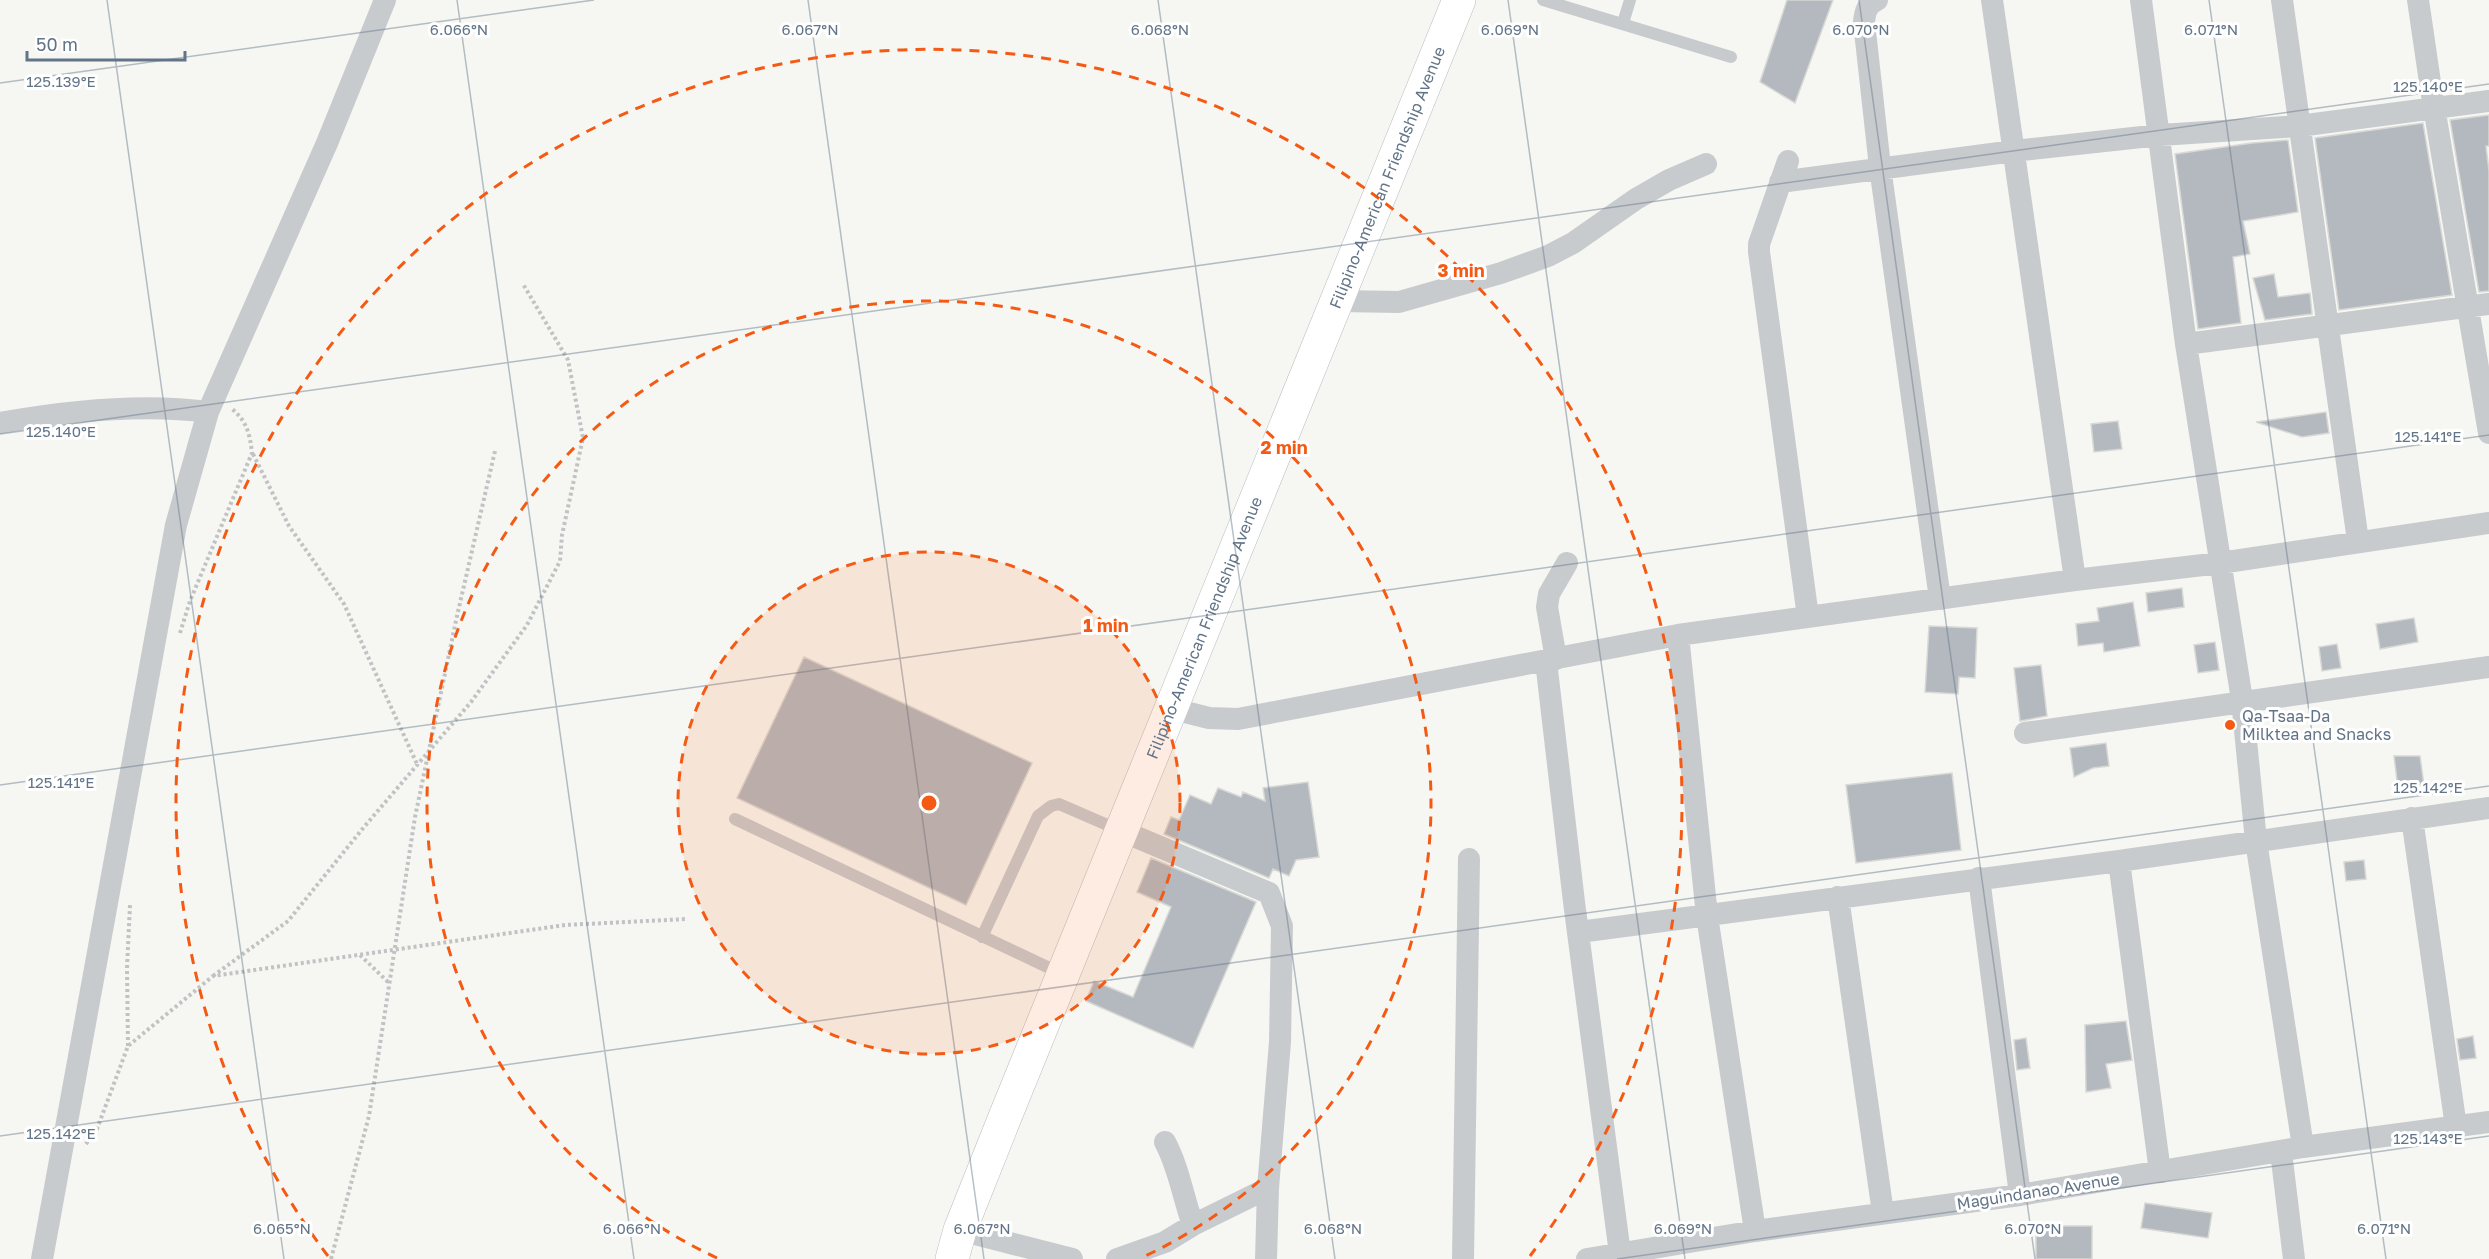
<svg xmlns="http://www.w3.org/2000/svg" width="2489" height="1259" font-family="'Golos Text',sans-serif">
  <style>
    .building { fill: #b3b9bf; stroke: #d8d8d5; stroke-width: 1.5 }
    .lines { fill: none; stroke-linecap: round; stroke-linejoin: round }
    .primary-casing { stroke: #b8bcc0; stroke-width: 34 }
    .path { stroke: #c0c2c4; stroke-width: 4; stroke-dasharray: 3 3; stroke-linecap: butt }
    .service { stroke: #c8cbce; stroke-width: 12 }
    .minor { stroke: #c8cbce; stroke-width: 22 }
    .primary { stroke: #fff; stroke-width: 33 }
    .ticks { fill: none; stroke: #627487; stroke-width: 1.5; stroke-opacity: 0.45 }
    .ring { fill: none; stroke: #f55a14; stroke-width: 3; stroke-dasharray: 10 8 }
    .poi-dot { fill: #f55a14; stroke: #fff; stroke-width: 2 }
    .labels { text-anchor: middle; stroke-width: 6; stroke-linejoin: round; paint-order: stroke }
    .street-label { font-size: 16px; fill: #627487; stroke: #fff }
    .poi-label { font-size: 16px; fill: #627487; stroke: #fff; text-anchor: start }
    .ticks-label { font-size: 15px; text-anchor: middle; fill: #627487; stroke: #fff; stroke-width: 6; stroke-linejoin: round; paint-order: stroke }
    .centre { fill: #f55a14; stroke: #fff; stroke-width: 3 }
    .ring-label { font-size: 18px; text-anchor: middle; font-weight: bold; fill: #f55a14; stroke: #fff; stroke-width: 6; stroke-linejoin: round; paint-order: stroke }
  </style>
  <rect width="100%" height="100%" fill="#f6f7f2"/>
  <path class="building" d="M1787,0H1833L1795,103L1760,82Z
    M2489,115V146H2486L2489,171V291L2479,292L2450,120Z
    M2423,123L2452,295L2339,310L2315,138Z
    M2288,140L2298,212L2243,221L2250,254L2233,257L2241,323L2198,329L2175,154L2252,143Z
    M2274,274L2278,297L2310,293L2312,314L2265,320L2253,278Z
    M2326,412L2329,433L2302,437L2256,422Z
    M2118,421L2122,449L2094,452L2091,424Z
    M2182,588L2184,607L2148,612L2146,593Z
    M2133,602L2140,646L2104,652L2103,643L2078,646L2076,624L2099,621L2097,608Z
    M2414,618L2418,642L2380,649L2376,624Z
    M1929,626L1977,628L1975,678L1959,677L1958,694L1925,692Z
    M2215,642L2219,670L2198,673L2194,645Z
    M2337,644L2341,668L2322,671L2319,647Z
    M804,657L1032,763L966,905L737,798Z
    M2041,665L2047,716L2020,721L2014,668Z
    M2106,743L2109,766L2093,768L2074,777L2070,748Z
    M2394,756H2420L2424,785L2398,789Z
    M1952,773L1961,850L1856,863L1846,785Z
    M1308,782L1319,857L1296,860L1289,876L1273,869L1269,878L1164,834L1171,817L1179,820L1190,795L1211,804L1218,788L1241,797L1243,792L1265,801L1263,788Z
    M1151,858L1256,902L1193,1048L1086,1001L1094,981L1133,997L1171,907L1137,892Z
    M2364,860L2366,879L2346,881L2344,862Z
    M2126,1021L2132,1060L2106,1064L2111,1088L2086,1092L2085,1025Z
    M2473,1036L2476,1058L2460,1060L2457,1039Z
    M2026,1038L2030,1068L2017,1070L2014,1040Z
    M2145,1203L2212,1213L2208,1238L2141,1228Z
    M2036,1226H2092V1259H2036Z"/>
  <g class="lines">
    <g class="primary-casing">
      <g id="primary">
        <path id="s1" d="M952,1259L960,1230L1005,1117L1459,0"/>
      </g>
    </g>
    <path class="path" d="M253,454L289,526L344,604L417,764
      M180,633L190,601L252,453C250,435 247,421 232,409
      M360,955L389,983
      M213,976L288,921L364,827L471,702L527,625L560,561L562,535L583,438L568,360L523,284
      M128,1046L127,968L130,905
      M86,1144L97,1129L128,1046L213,976L565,925L687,919
      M331,1259L369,1116L415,817L457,616L495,451"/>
    <path class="service" d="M1543,0L1731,57
      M1623,23L1630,0
      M735,819L1062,974
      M982,937L1038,816L1051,806L1059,804L1119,830"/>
    <path class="minor" d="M1877,0C1867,5 1865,11 1864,22L1880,167L1940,599
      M1992,0L2075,580
      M2141,0L2186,344L2242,700L2256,841L2303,1147
      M2282,0L2358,541
      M2418,0L2431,89L2489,433
      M1788,161L1759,244V252L1808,617
      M1780,182L2014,151L2160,135L2299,126L2489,101
      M1338,301L1399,302L1501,273L1548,256L1573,243L1636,199L1669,180L1706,164
      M2186,344L2489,304
      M0,423C67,411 140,403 208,412
      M1678,635L1707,916L1755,1231
      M1556,659L1547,607L1549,594L1567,563
      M1546,661L1574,902L1620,1254
      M1173,709L1209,718L1238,719L1678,635L2075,580L2220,563L2489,523
      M2025,733L2489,667
      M2412,818L2456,1127
      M1122,831L1269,893L1282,926L1280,1042L1268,1188
      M2119,861L2160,1172
      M1979,878L2020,1195
      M1838,897L1883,1213
      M1579,932L2119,861L2489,808
      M1165,1142C1179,1168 1183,1197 1193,1225
      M2281,1152L2294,1259
      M960,1230L1072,1259
      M42,1259L176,525L208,412L327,143L385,0
      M1117,1259L1165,1242L1193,1225L1268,1188L1266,1259
      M1463,1259L1469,859
      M1587,1259L1755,1231L2020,1195L2303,1147L2489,1122"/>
    <use href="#primary" class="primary"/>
  </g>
  <path class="ticks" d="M107,0L284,1259M457,0L634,1259M808,0L984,1259M1158,0L1335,1259M1508,0L1685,1259M1859,0L2035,1259M2209,0L2386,1259M0,83L594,0M0,434L2489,84M0,785L2489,435M0,1136L2489,786M1617,1259L2489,1136"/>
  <circle cx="929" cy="803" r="251" fill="#f55a14" fill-opacity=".12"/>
  <g class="ring">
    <circle cx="929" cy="803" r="251"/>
    <path d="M717 1258A502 502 0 1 1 1141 1258"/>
    <path d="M328 1256A753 753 0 1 1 1530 1256"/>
  </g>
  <circle class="poi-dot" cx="2230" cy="725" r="6"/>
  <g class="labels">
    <g class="street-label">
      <text dy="6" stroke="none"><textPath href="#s1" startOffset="1166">Filipino-American Friendship Avenue</textPath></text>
      <text dy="6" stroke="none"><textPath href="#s1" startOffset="680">Filipino-American Friendship Avenue</textPath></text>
      <text transform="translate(2038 1191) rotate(-9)" y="6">Maguindanao Avenue</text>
    </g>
    <g class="poi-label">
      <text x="2242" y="722">Qa-Tsaa-Da<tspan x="2242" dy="18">Milktea and Snacks</tspan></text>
    </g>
  </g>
  <g class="ticks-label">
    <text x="459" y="35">6.066°N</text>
    <text x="810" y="35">6.067°N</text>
    <text x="1160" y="35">6.068°N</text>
    <text x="1510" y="35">6.069°N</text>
    <text x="1861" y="35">6.070°N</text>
    <text x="2211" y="35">6.071°N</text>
    <text x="61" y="87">125.139°E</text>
    <text x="2428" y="92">125.140°E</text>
    <text x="61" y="437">125.140°E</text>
    <text x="2428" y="442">125.141°E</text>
    <text x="61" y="788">125.141°E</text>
    <text x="2428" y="793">125.142°E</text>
    <text x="61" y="1139">125.142°E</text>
    <text x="2428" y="1144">125.143°E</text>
    <text x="282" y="1234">6.065°N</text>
    <text x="632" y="1234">6.066°N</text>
    <text x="982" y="1234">6.067°N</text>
    <text x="1333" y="1234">6.068°N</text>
    <text x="1683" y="1234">6.069°N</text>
    <text x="2033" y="1234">6.070°N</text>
    <text x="2384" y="1234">6.071°N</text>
  </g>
  <circle cx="929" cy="803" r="9" class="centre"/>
  <g class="ring-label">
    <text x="1461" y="277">3 min</text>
    <text x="1284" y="454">2 min</text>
    <text x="1106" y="632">1 min</text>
  </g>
  <path d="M27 51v9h158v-9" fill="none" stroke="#627487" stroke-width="3"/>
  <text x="36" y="51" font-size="18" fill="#627487" stroke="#ffffff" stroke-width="4.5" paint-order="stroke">50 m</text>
</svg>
